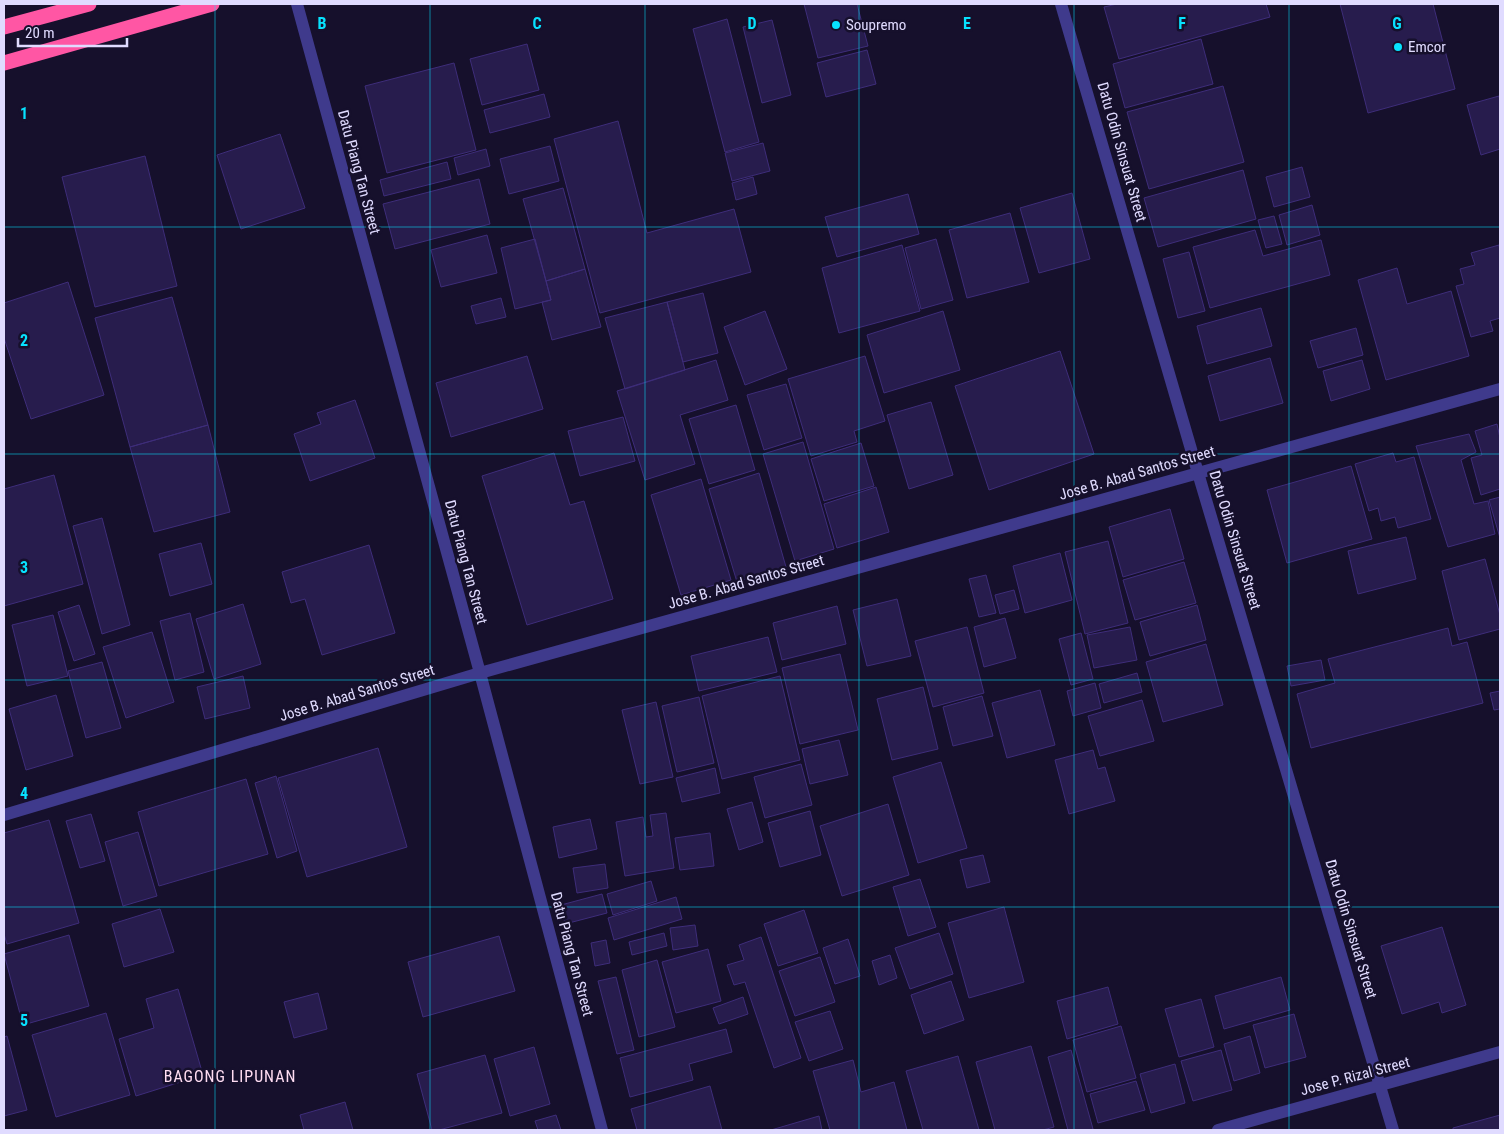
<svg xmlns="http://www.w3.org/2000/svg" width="1504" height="1134" font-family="'Roboto Condensed',sans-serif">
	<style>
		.building { fill: #271c4d; stroke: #3e2d7a }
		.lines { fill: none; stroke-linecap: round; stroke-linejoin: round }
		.minor { stroke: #3f3a8c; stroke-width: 12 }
		.highway { stroke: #ff56a4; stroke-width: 15 }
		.grid { fill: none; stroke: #07e2ff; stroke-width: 1; stroke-opacity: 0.55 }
		.poi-dot { fill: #07e2ff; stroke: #16102c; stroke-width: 2 }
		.labels { text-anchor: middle; stroke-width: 5; stroke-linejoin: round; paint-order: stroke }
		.poi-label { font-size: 15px; fill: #e0dbff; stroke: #16102c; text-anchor: start }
		.street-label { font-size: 15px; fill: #e0dbff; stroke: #16102c }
		.neighbourhood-label { font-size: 16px; letter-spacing: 1px; fill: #ffddf2; stroke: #16102c }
		.grid-label { font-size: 16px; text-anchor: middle; font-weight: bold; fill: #07e2ff; stroke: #16102c; stroke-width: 5; stroke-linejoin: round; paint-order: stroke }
	</style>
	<rect width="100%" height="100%" fill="#16102c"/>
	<path class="building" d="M804 4H857L868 46 818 58Z
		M1117 4H1266L1270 17 1119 59 1104 7Z
		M1340 4H1433L1455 89 1368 113Z
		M727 19 759 142 725 152 693 29Z
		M772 20 791 95 762 103 743 27Z
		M1201 39 1213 84 1125 108 1113 64Z
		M527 44 539 90 482 105 470 59Z
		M867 50 876 84 826 97 817 63Z
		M454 63 476 150 387 173 365 86Z
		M1223 86 1244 162 1149 189 1127 112Z
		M544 94 550 117 490 133 484 110Z
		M1499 96 1500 101V149L1481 155 1467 105Z
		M618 121 647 233 734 209 751 272 600 313 554 139Z
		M280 134 305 208 241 229 217 155Z
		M763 143 770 171 732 181 725 153Z
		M550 146 559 181 509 194 500 159Z
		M486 149 490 166 458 175 454 158Z
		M145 156 177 286 95 307 62 177Z
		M447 162 451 179 384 196 380 180Z
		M1302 167 1310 197 1274 207 1266 177Z
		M1243 170 1256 219 1158 247 1144 198Z
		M753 177 757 194 736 200 732 183Z
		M479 179 490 224 395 249 383 204Z
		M563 188 585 269 546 281 523 199Z
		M1072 193 1090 259 1039 273 1020 208Z
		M908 194 919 234 837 257 825 217Z
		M1312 205 1320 235 1287 245 1279 215Z
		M1010 213 1029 282 967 298 949 230Z
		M1274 216 1282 244 1266 248 1258 220Z
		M1255 230 1263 256 1321 240 1330 275 1210 308 1193 247Z
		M487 235 497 273 441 287 431 250Z
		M535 239 551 300 515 309 501 248Z
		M936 239 953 300 921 309 905 248Z
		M902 245 920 311 839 333 822 268Z
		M1499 245 1500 251V318L1490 321 1493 331 1471 337 1456 286 1464 284 1460 269 1475 265 1471 253Z
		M1189 252 1205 311 1178 318 1163 259Z
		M1397 268 1407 304 1451 291 1469 356 1386 380 1358 280Z
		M585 269 601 327 552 340 542 302 551 300 546 281Z
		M68 282 104 395 31 419 4 338V303Z
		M703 293 718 353 683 362 667 302Z
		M172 297 208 425 130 447 95 318Z
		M501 298 506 317 476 324 471 306Z
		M667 302 685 370 625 389 605 318Z
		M1261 308 1272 346 1207 364 1197 326Z
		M765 311 787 369 745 385 724 327Z
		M943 311 960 370 884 393 867 335Z
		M1356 328 1363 355 1318 368 1310 341Z
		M1060 351 1094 454 989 490 955 386Z
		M527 356 543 409 451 437 436 383Z
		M865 356 885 421 854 431 857 442 811 456 788 379Z
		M1270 358 1283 403 1220 421 1208 376Z
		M716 360 728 400 680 415 695 464 645 480 617 391Z
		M1362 360 1370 389 1331 401 1323 371Z
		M786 384 802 438 764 450 747 395Z
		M355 400 375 458 310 481 294 434 321 424 317 413Z
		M931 402 953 475 909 489 887 415Z
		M736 405 755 470 709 484 689 419Z
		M623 417 635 461 580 476 568 431Z
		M1497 424 1500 438V489L1481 495 1471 458 1482 455 1475 431Z
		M208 425 230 512 154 532 130 447Z
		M1469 434 1476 452 1461 460 1474 504 1488 501 1495 534 1448 547 1416 446Z
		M803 442 834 549 795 561 763 454Z
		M861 443 874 486 824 501 811 459Z
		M554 453 570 505 584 501 613 599 527 625 482 476Z
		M1393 453 1396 462 1414 457 1431 519 1398 528 1395 517 1381 521 1378 508 1369 511 1355 464Z
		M1351 466 1372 539 1287 563 1267 490Z
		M759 473 786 567 737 582 709 489Z
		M54 475 83 584 4 606V489Z
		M701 479 731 580 681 595 651 495Z
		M876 487 889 532 837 548 824 504Z
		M1500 497V538L1489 500Z
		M1170 509 1184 559 1123 577 1109 527Z
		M102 518 130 625 102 634 73 526Z
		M1406 537 1416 579 1358 594 1348 551Z
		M1108 541 1128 623 1085 634 1065 552Z
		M201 543 212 584 170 596 159 554Z
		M369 545 395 633 322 655 305 599 291 603 282 572Z
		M1060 553 1072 600 1025 613 1013 566Z
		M1485 559 1500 615V629L1459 640 1442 571Z
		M1184 562 1196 603 1135 620 1123 580Z
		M986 575 996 613 979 617 969 579Z
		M1014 590 1019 609 1000 614 995 595Z
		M897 599 911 656 867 666 853 610Z
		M243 604 261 664 214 679 196 619Z
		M79 605 95 654 74 661 58 612Z
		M1197 605 1206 640 1150 656 1140 622Z
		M837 606 846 644 782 660 773 623Z
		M190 613 204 672 175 680 160 621Z
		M53 615 68 676 27 686 12 625Z
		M1005 618 1016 658 984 667 974 627Z
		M967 627 984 693 933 707 915 641Z
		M1130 627 1137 660 1094 668 1087 635Z
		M1448 628 1452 646 1467 642 1483 703 1311 748 1297 694 1335 683 1328 659Z
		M152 632 174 702 126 718 103 647Z
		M1081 633 1093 679 1071 685 1059 639Z
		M768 637 777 672 699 691 691 656Z
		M1206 644 1223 705 1163 722 1146 662Z
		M840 654 858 730 800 744 782 668Z
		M1321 660 1325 680 1291 686 1287 666Z
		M102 662 121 728 86 738 68 671Z
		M1137 673 1142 692 1104 703 1099 684Z
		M243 676 250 708 205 719 197 687Z
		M780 676 800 760 722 779 702 696Z
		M1095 683 1101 708 1073 716 1067 691Z
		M923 687 938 749 892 760 877 699Z
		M1040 690 1055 745 1007 758 992 703Z
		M1500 691V709L1494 710 1490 693Z
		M56 695 73 756 26 770 9 709Z
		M982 696 993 736 953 746 943 707Z
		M699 697 714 763 677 772 662 706Z
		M1142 700 1154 741 1100 756 1088 716Z
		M656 702 673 777 640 784 622 710Z
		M839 740 848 775 810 784 802 749Z
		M378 748 407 847 307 877 278 778Z
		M1093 750 1098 769 1105 767 1115 801 1069 814 1055 760Z
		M941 762 967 848 918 863 893 777Z
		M801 764 812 805 765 818 754 777Z
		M715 768 720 793 682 802 676 778Z
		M276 776 297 851 277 858 255 783Z
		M246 779 268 854 159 886 138 812Z
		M752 802 763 842 739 850 727 809Z
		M888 804 909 875 842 896 820 826Z
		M810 811 821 855 780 867 768 823Z
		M666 813 674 868 625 876 616 822 643 817 646 837 653 836 650 815Z
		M91 814 105 861 80 868 66 821Z
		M590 819 597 849 559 858 553 827Z
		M49 820 79 923 7 944 4 934V833Z
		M138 832 157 896 123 906 105 842Z
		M710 833 714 866 680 870 675 838Z
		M983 855 990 882 967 888 960 860Z
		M605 864 608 888 577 893 573 868Z
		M920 879 936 927 908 936 893 887Z
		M651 881 657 901 613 915 607 894Z
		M602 894 607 913 565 924 561 905Z
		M676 897 682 919 614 940 608 918Z
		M1004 907 1024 982 969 998 948 923Z
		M160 909 174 952 124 967 112 924Z
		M804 910 818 953 778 966 764 924Z
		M695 925 698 946 673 950 670 928Z
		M1442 927 1466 1005 1442 1013 1439 1002 1402 1014 1381 946Z
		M664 933 667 946 632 955 629 942Z
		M939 933 953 974 910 989 895 948Z
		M69 935 89 1006 23 1025 4 954Z
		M499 936 515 991 423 1017 408 962Z
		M761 937 801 1058 774 1068 745 982 734 985 727 965 744 960 739 945Z
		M848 939 860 976 835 984 823 948Z
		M606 940 610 963 595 966 591 943Z
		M708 949 721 1001 676 1013 662 962Z
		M890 955 897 978 879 985 872 961Z
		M820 957 835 1002 795 1016 779 971Z
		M657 960 675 1027 639 1037 622 970Z
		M616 977 634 1050 617 1054 598 981Z
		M1281 977 1290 1010 1224 1029 1215 996Z
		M951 981 964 1020 924 1034 911 995Z
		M1108 987 1118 1024 1067 1039 1057 1001Z
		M178 989 203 1075 136 1096 119 1039 154 1028 146 999Z
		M318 993 327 1029 294 1038 284 1002Z
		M743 997 748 1014 719 1024 713 1008Z
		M1201 999 1214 1047 1179 1057 1165 1009Z
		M830 1011 843 1049 809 1061 795 1022Z
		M106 1013 130 1095 56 1117 32 1035Z
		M1294 1014 1306 1057 1265 1068 1253 1025Z
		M1121 1026 1136 1078 1087 1092 1073 1040Z
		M726 1029 732 1052 689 1064 693 1080 630 1097 620 1058Z
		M7 1036 27 1110 4 1116V1037Z
		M1250 1036 1260 1073 1234 1081 1224 1044Z
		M1031 1046 1054 1127 1043 1130H995L976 1062Z
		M534 1047 550 1104 510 1116 494 1059Z
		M1071 1050 1093 1129 1090 1130H1068L1048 1057Z
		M1221 1050 1232 1090 1193 1101 1181 1061Z
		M485 1055 502 1113 439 1130H432L417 1074Z
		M958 1056 979 1130H923L906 1071Z
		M853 1060 861 1092 894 1082 907 1130H830L813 1071Z
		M1175 1064 1185 1103 1151 1113 1140 1074Z
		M1136 1081 1145 1110 1098 1123 1090 1094Z
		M710 1086 722 1130H637L631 1109Z
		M345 1102 353 1130H304L300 1115Z
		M556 1115 561 1130H538L535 1121Z
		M1500 1115V1130H1453V1128Z
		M819 1116 822 1130H771Z"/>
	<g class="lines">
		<path class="minor" d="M297 4 480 673 602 1130
			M1061 4 1198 473 1393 1130
			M4 815 480 673 1500 389
			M1218 1130 1500 1052"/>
		<path class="highway" d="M4 27 89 4
			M4 63 212 4"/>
	</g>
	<path class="grid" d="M215 4V1130M430 4V1130M645 4V1130M859 4V1130M1074 4V1130M1289 4V1130M4 227H1500M4 454H1500M4 680H1500M4 907H1500"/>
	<g class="poi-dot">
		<circle cx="836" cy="25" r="5"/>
		<circle cx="1398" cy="47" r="5"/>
	</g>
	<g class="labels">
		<g class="poi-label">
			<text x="846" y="30">Soupremo</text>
			<text x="1408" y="52">Emcor</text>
		</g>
		<g class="street-label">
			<text transform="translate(1122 152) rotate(74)" y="5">Datu Odin Sinsuat Street</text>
			<text transform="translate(359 172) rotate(75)" y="5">Datu Piang Tan Street</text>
			<text transform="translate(1137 473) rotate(-16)" y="5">Jose B. Abad Santos Street</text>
			<text transform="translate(1235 540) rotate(73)" y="5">Datu Odin Sinsuat Street</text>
			<text transform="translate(466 562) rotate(75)" y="5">Datu Piang Tan Street</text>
			<text transform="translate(746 582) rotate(-16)" y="5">Jose B. Abad Santos Street</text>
			<text transform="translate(357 693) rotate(-17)" y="5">Jose B. Abad Santos Street</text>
			<text transform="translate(1351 929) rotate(73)" y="5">Datu Odin Sinsuat Street</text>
			<text transform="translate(572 954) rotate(75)" y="5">Datu Piang Tan Street</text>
			<text transform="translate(1355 1076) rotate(-15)" y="5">Jose P. Rizal Street</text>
		</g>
		<g class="neighbourhood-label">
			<text x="230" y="1082">BAGONG LIPUNAN</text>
		</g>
	</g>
	<g class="grid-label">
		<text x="322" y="29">B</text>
		<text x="537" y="29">C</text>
		<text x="752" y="29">D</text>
		<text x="967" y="29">E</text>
		<text x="1182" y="29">F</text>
		<text x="1397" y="29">G</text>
		<text x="24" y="119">1</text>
		<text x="24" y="346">2</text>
		<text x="24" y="573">3</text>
		<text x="24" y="799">4</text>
		<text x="24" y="1026">5</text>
	</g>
	<rect width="1504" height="1134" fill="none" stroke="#e0dbff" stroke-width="10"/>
	<path d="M18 38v8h109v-8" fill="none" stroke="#e0dbff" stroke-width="2.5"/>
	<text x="25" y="38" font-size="15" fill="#e0dbff" stroke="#16102c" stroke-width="4" paint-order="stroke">20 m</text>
</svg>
